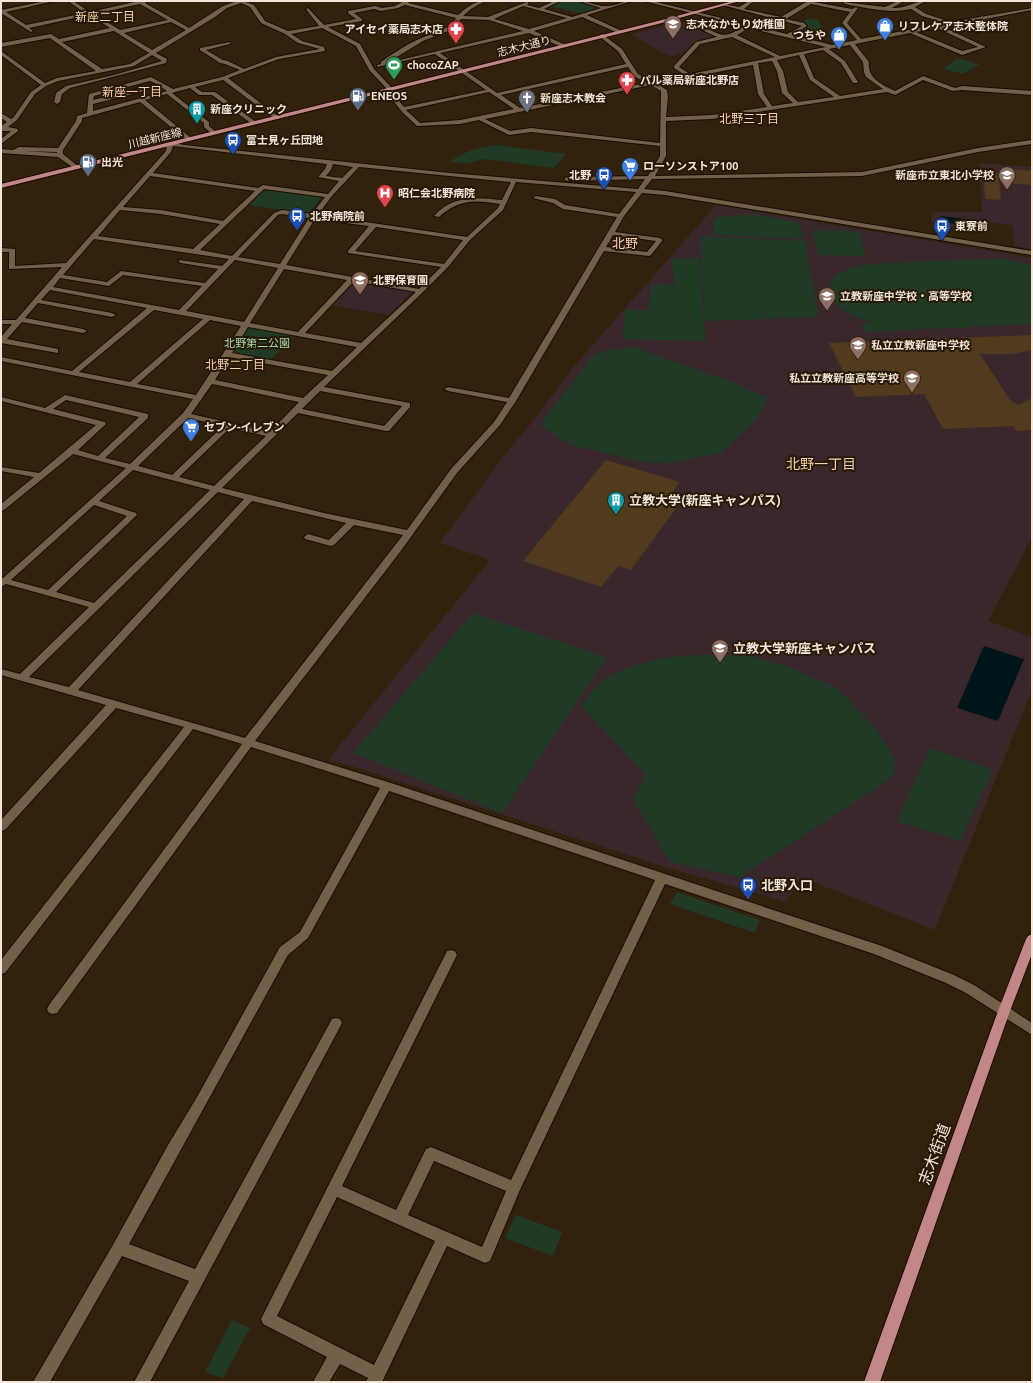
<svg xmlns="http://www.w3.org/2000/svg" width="1033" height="1383" font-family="Ubuntu,'Noto Sans JP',sans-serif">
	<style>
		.education { fill: #3a272b }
		.green { fill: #1f3b25 }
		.water { fill: #001519 }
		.building { fill: #503b1c }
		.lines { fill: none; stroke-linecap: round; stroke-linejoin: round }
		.minor-casing { stroke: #190b00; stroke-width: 2 }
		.major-casing { stroke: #190b00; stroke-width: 2 }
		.minor { fill: #726048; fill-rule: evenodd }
		.major { fill: #c28786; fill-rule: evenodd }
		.labels { text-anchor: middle; stroke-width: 4; stroke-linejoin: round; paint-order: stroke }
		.far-poi-label { font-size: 11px; font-weight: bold; fill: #f1e6d9; stroke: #271903; text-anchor: start }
		.far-street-label { font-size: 11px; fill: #f1e6d9; stroke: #271903 }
		.far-park-label { font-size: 11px; fill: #a6ddb0; stroke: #271903 }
		.far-neighbourhood-label { font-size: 12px; fill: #f8d0b3; stroke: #271903 }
		.far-quarter-label { font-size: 13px; fill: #f8d0b3; stroke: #271903 }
		.poi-label { font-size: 13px; font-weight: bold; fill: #f1e6d9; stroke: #271903; text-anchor: start }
		.neighbourhood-label { font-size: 14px; fill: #f8d0b3; stroke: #271903 }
		.near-street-label { font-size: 16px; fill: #f1e6d9; stroke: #271903 }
	</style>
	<rect width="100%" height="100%" fill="#32220b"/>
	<path class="education" d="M681 21 690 24 696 23 706 27 700 29 715 37 695 42 690 49 685 52 671 56 655 49 632 34Z
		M980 163 1032 167V249L1015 246 1012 225 982 222 983 230 931 223 932 212H982Z
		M716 205 1032 258V537L988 621 1032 637V689L935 930 800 877 786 902 659 865 358 768 328 760 490 560 440 543 502 458 532 422 576 364Z
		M357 282 411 291 412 293 388 315 332 305 353 283Z"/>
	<path class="green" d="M561 1H577L602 8 582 14 550 6Z
		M809 18 818 20 823 29 804 38 793 36 792 35 807 26 806 24 802 23Z
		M957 58 980 64 963 74 944 69Z
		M497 145 566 154 554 168 485 159 468 163 450 162C467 150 477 148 497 145Z
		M266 188 322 196 309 214 249 205Z
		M754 214 800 223 802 239 714 235 713 220 718 217Z
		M812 230 860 231 865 256 818 255Z
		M700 236 805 241 818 317 705 321Z
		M671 258 700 259 705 341 623 339 625 310H649L650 284 675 285Z
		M991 259H1004L1032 265V324L865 332 861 324 874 323C855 318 836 310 829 291L832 280 839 273 857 266 882 263Z
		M249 326 295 335 271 360 232 353Z
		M634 347 735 383 767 398 757 419 721 453 670 463 644 462 570 445 540 425 591 358 602 351Z
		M473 613 607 657 502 813 353 753Z
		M691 655H748L787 666 838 689 875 727 895 759V773L881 785 740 877 670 862 633 799 646 775 581 706C587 699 592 689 599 684 624 664 660 658 691 655Z
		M930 748 993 769 960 841 897 821Z
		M677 892 760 920 755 933 670 904Z
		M516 1215 562 1232 553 1256 505 1238Z
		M232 1320 250 1328 223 1378 205 1372Z"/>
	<path class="water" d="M941 216 974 220 973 226 940 222Z
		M984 646 1024 659 998 721 957 708Z"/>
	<path class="building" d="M166 128 179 137 158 142 147 134Z
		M1004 168 1032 171V185L1006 183Z
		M983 172 998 173 1001 200 985 199Z
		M1032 335V350L1012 354H980L1010 400 1018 405 1032 398V430L1020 431H1016L1014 426 943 429 924 394 856 397 829 343Z
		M606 460 680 482 668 498 681 501 631 570 618 566 601 587 523 561Z"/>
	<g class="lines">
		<g class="minor-casing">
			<path id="minor" d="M46 1H54L6 12 26 25 85 13 68 1H73L90 12 139 1H148L145 3 189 28 223 6 237 1H243L254 5 265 21 288 31 319 26 306 9 308 8 324 25 356 19 348 13V11L375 6 382 8 395 6 404 1H410L408 3 458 15C466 8 474 1 485 1L471 9 463 16 488 17 527 2 529 3 527 5 539 8 554 1H560L544 9 572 17 601 8 579 1C588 1 598 7 607 6 616 6 623 1 632 1L587 15 622 31V33H618L582 17 534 31 566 45V47H562L529 33 440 53 497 93 626 64 618 51 600 37V35L602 34 622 49 638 74 652 82 685 75 674 68V66L696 42 717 37 702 30V28L723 21 644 1H652L787 34 802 26 722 5 724 4 739 7 749 1H754L744 9 781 17 808 1 852 9 856 7 858 8 847 23 861 39 945 23 922 16 911 9C890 14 867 8 845 4L843 2 885 7 898 1H904L892 8C906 9 914 1 926 1L915 7 926 14 951 22 1032 8V10L964 23 980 31 978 33 958 24 943 27 986 47 962 55 910 33 855 44 869 62C867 78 882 85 895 91L923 76 955 88 962 86 1032 91V95L962 90 953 91 923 80 895 95 887 92 712 119 666 121V156L655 176 862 172 978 148 1032 140V144L978 152 862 176 652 179 644 189 665 191 1032 251V255L665 195 642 193 624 216 615 232 660 238 663 240 662 241 651 255 649 256 604 251 516 401 500 425 457 473 400 552 255 741 391 783 882 946 954 975 974 985 1032 1023V1035L966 993 946 983 874 954 665 884 519 1192 490 1261 485 1263 447 1246 382 1382H366L368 1378 340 1364 329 1382H313L327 1357 263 1324 261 1319 447 951 451 950 455 951 457 955 342 1186 396 1210 426 1149 431 1147 511 1180 655 880 389 791 308 938 288 955 129 1244 195 1269 332 1019 336 1018 340 1019 342 1023 340 1027 150 1382H134L189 1281 122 1256 50 1382H33L114 1243 168 1145 197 1097 280 947 300 932 380 788 251 747 57 1013 53 1014 49 1013 47 1009 49 1005 242 744 193 729 5 973 1 974V960L184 727 116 708 5 830 1 831V820L106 705 1 675V669L20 674 89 607 6 584 1 587V577L3 578 126 468 73 454 4 510 1 511V504L34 477 1 471V467L39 473 96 425 1 401V397L45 408 65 395 148 414V418L105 458 130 464 183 413 193 399 1 361V357L72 371 147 308 50 290 41 300 112 313 116 315 112 317 38 303 25 318 83 329 87 331 83 333 22 322 7 339 58 349V353L1 343V337L12 324H1V320H16L62 267 9 269V252H1V248L15 249V266L66 263 166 151 167 144 170 142 184 145 450 173 638 189 645 179 567 181 564 179 567 177 648 176 660 156V146L531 132 509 135 479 120 460 124 417 126 403 113 387 93V89L370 71 356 46 322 28 291 34 302 41 324 47 325 51 279 59 228 78 279 117V119H275L223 80 195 87 202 92H215L256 122V124H252L212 95H199L190 88 172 93 209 122V126L216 132V134H212L204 127V123L167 94 145 100 191 138V140H187L140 102 82 118V121L63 150V154L79 167V169H75L58 157 1 153V149L13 150 19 147 58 148 76 121 77 116 87 113 89 94 151 77 173 89 222 77 240 70 225 64 220 63 200 50V48L230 42V44L206 50 223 60 228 61 244 69 276 57 320 49 298 43 285 34 261 23 250 7 241 3 227 8 215 17 156 53 167 59 166 63 70 88 62 94 60 102 57 104 54 102 56 93 66 86 114 75 162 61 152 55 134 66 58 81 46 86 35 94 17 120 8 127 18 129V131L1 144V139L11 131H1V126L7 122 1 118V113L11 119 13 118 31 92 41 85 1 55V51L45 83 57 78 96 71 50 38 1 47V43L51 34 59 39 110 28 89 15 29 28 33 31 31 32 1 13V10ZM140 4 168 20 120 30 94 14ZM811 4 850 12 842 23 857 40 832 45 792 35 807 26 804 23 786 19ZM405 5 456 18C448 31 432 33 419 39 406 45 393 53 381 62V64L377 65V67L435 54 486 90 404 107 393 93 392 88 374 69 360 44 328 27 362 21V19L354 13 374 9 381 11 398 8ZM523 6 567 18 529 29 494 19ZM461 19 489 20 523 31 387 63 423 41 453 29ZM171 22 186 30 152 50 124 33ZM728 23 744 26C728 36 725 38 708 29ZM749 28 826 47 780 56 737 35ZM937 28 978 47 962 51 916 32ZM114 31 149 53 130 64 102 69 62 42ZM732 37 775 57 690 74 679 67 700 44ZM850 45 863 62 864 72 866 77 883 89 840 96 814 78 804 54 823 50 841 63 853 83H857L858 82 845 61 829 49ZM799 55 810 80 834 97 798 102 788 92 783 71 777 60ZM772 61 777 71 782 93 793 103 772 106 764 94 758 63ZM753 65 758 94 767 107 712 115 666 117 668 97 667 90 657 84ZM628 67 634 76 646 83 520 108 501 95ZM150 81 157 84 93 100 94 96ZM651 85 661 91 660 143 531 128 510 131 485 119ZM161 87 167 91 93 111V104ZM489 92 514 109 460 120 420 123 406 110ZM173 146 327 164 325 169 318 177 339 181 328 194 263 185 258 188 153 173 171 152ZM24 151 57 152V153ZM333 164 353 167 342 178 326 176 331 170ZM359 167 511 182 502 200C477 197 452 195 434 216L439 217C460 199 474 200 500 204L498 208 467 237 318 215 331 197ZM150 176 255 191 223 221 161 210 123 207ZM516 182 636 192 619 214 565 205 555 199 536 196 533 198 553 203 563 209 617 217 509 398 448 387 444 389 448 391 507 402 494 422 451 469 407 530 324 513 222 488 298 413 386 431H389L410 407V403L324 387 423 292 448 267 470 240 503 210ZM264 189 325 197 312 214 282 210 274 213 232 256 200 250ZM120 210 161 214 220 224 193 249 98 236ZM282 214 309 218 280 264 238 257 278 215ZM315 219 369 226 348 251V253L441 267 419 289 286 265ZM376 227 463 240 444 264 355 251ZM613 235 656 241 647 252 606 247ZM94 239 229 259 222 266 179 260V262L181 263 218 269 205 283 121 271 107 282 63 275ZM235 260 278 268 244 322 186 311ZM284 269 347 280 298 332 250 323ZM123 275 202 286 179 310 53 287 60 278 109 286ZM354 281 416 292 361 343 305 333ZM154 310 203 319 130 382 79 372ZM210 320 241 326 196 395 137 384ZM248 327 357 347 332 371 232 353ZM229 357 328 375 303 398 215 380ZM212 384 299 402 270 432 191 414ZM320 391 402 406 384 426 302 409ZM66 400 139 417 98 456 78 450 106 424 105 422 53 409ZM188 418 223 426 172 475 138 466ZM230 428 266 436 214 486 179 477ZM133 470 210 490 94 603 56 592 137 515 136 513 99 501ZM218 492 244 499 69 687 29 677ZM252 501 346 523 329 540 308 534 304 537 305 539 331 546 334 545 354 525 403 535 245 738 78 690ZM94 505 127 516 48 590 11 580ZM434 1161 506 1191 482 1247 408 1215ZM337 1197 435 1241 374 1365 277 1316Z"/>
		</g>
		<g class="major-casing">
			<path id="major" d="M733 1H740L658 24 1 188V184L654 22Z
				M1032 934V954L1010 1011 880 1382H864L998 1011 1026 939 1028 936Z"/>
		</g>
		<use href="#minor" class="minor"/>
		<use href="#major" class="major"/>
	</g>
	<defs>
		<g id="school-pin" transform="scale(0.9)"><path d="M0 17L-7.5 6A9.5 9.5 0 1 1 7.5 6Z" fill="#8d6e63" stroke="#271903"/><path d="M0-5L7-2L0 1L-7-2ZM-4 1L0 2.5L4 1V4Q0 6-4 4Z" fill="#fff"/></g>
		<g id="shop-pin" transform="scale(0.9)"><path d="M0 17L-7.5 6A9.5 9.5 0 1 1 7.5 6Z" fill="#3f7fe0" stroke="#271903"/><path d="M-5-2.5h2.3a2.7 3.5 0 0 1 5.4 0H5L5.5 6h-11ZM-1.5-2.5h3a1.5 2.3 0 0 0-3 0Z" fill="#fff"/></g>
		<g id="pharmacy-pin" transform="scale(0.9)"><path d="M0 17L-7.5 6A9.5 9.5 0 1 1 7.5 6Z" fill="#e0444e" stroke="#271903"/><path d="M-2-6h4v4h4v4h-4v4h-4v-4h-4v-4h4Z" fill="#fff"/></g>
		<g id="stadium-pin" transform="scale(0.9)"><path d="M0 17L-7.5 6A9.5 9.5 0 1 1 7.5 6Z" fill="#2e9e5b" stroke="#271903"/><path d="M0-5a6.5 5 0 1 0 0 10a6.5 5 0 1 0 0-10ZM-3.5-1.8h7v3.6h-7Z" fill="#fff"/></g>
		<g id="fuel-pin" transform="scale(0.9)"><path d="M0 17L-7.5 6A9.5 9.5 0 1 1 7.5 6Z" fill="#5c6f8a" stroke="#271903"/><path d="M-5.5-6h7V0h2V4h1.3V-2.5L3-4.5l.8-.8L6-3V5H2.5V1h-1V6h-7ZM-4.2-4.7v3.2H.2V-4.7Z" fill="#fff"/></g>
		<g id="church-pin" transform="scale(0.9)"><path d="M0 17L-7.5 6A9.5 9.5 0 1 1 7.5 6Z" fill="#6b7280" stroke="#271903"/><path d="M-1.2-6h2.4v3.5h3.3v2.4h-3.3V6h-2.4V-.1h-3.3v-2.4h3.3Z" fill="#fff"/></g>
		<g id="building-pin" transform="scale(0.9)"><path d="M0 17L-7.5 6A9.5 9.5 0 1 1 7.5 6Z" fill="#0f9aa8" stroke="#271903"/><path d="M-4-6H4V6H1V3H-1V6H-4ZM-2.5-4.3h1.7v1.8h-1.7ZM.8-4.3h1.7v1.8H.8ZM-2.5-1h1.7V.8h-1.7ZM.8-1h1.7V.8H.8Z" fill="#fff"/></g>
		<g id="bus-pin" transform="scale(0.9)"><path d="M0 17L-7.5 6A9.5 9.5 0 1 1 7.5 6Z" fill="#1a4fb4" stroke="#271903"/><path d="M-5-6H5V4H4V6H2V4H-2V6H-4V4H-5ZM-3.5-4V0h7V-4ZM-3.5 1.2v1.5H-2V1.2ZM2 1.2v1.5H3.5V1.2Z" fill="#fff"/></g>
		<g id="supermarket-pin" transform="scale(0.9)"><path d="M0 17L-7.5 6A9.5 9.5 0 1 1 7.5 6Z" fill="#3f7fe0" stroke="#271903"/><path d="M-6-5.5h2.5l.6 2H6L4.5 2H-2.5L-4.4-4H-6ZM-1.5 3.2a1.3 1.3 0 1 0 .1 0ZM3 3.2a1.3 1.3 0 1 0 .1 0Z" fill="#fff"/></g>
		<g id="hospital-pin" transform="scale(0.9)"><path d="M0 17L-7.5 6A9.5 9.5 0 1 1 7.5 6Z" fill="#e0444e" stroke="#271903"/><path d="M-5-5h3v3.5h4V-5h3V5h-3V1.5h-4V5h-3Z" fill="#fff"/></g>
		<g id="university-pin" transform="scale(0.9)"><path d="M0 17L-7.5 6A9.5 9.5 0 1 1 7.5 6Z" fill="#8d6e63" stroke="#271903"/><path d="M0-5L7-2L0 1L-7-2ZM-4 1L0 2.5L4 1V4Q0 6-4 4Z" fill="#fff"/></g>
	</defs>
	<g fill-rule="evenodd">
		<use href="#school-pin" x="673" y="24"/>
		<use href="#shop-pin" x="885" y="26"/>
		<use href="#pharmacy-pin" x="456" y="29"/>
		<use href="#shop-pin" x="839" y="35"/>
		<use href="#stadium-pin" x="394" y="65"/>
		<use href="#pharmacy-pin" x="627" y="80"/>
		<use href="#fuel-pin" x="358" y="96"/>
		<use href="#church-pin" x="527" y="98"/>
		<use href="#building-pin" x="197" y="109"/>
		<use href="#bus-pin" x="233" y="140"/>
		<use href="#fuel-pin" x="88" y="162"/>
		<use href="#supermarket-pin" x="630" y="166"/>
		<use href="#bus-pin" x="604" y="175"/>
		<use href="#school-pin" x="1007" y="175"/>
		<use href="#hospital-pin" x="385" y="193"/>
		<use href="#bus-pin" x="297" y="216"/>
		<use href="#bus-pin" x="942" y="226"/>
		<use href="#school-pin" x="360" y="280"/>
		<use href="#school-pin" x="827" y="296"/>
		<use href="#school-pin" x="858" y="345"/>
		<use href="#school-pin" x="912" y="378"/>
		<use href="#supermarket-pin" x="191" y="427"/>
		<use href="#building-pin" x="616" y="500"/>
		<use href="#university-pin" x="720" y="648"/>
		<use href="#bus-pin" x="748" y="885"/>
	</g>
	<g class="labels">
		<g class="far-poi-label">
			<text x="686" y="28">志木なかもり幼稚園</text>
			<text x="898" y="30">リフレケア志木整体院</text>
			<text x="443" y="33" text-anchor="end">アイセイ薬局志木店</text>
			<text x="826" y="39" text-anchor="end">つちや</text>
			<text x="407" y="69">chocoZAP</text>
			<text x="640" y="84">パル薬局新座北野店</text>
			<text x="371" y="100">ENEOS</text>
			<text x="540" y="102">新座志木教会</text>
			<text x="210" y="113">新座クリニック</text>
			<text x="246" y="144">富士見ヶ丘団地</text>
			<text x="101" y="166">出光</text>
			<text x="643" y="170">ローソンストア100</text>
			<text x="591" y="179" text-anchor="end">北野</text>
			<text x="994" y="179" text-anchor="end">新座市立東北小学校</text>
			<text x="398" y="197">昭仁会北野病院</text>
			<text x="310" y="220">北野病院前</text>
			<text x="955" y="230">東寮前</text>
			<text x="373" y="284">北野保育園</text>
			<text x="840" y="300">立教新座中学校・高等学校</text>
			<text x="871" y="349">私立立教新座中学校</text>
			<text x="899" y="382" text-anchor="end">私立立教新座高等学校</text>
			<text x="204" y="431">セブン-イレブン</text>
		</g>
		<g class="far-street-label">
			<text transform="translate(524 46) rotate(-14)" y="4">志木大通り</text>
			<text transform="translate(155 138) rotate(-14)" y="4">川越新座線</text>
		</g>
		<g class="far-park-label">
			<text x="257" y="347">北野第二公園</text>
		</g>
		<g class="far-neighbourhood-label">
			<text x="105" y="21">新座二丁目</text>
			<text x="132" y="96">新座一丁目</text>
			<text x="749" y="123">北野三丁目</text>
			<text x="235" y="369">北野二丁目</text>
		</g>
		<g class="far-quarter-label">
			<text x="625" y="248">北野</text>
		</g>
		<g class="poi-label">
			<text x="629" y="505">立教大学(新座キャンパス)</text>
			<text x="733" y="653">立教大学新座キャンパス</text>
			<text x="761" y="890">北野入口</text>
		</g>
		<g class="neighbourhood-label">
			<text x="821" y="469">北野一丁目</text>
		</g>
		<g class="near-street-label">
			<text transform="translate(934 1154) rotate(-70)" y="6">志木街道</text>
		</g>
	</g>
	<rect width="1033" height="1383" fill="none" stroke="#f1e6d9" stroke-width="4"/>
</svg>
